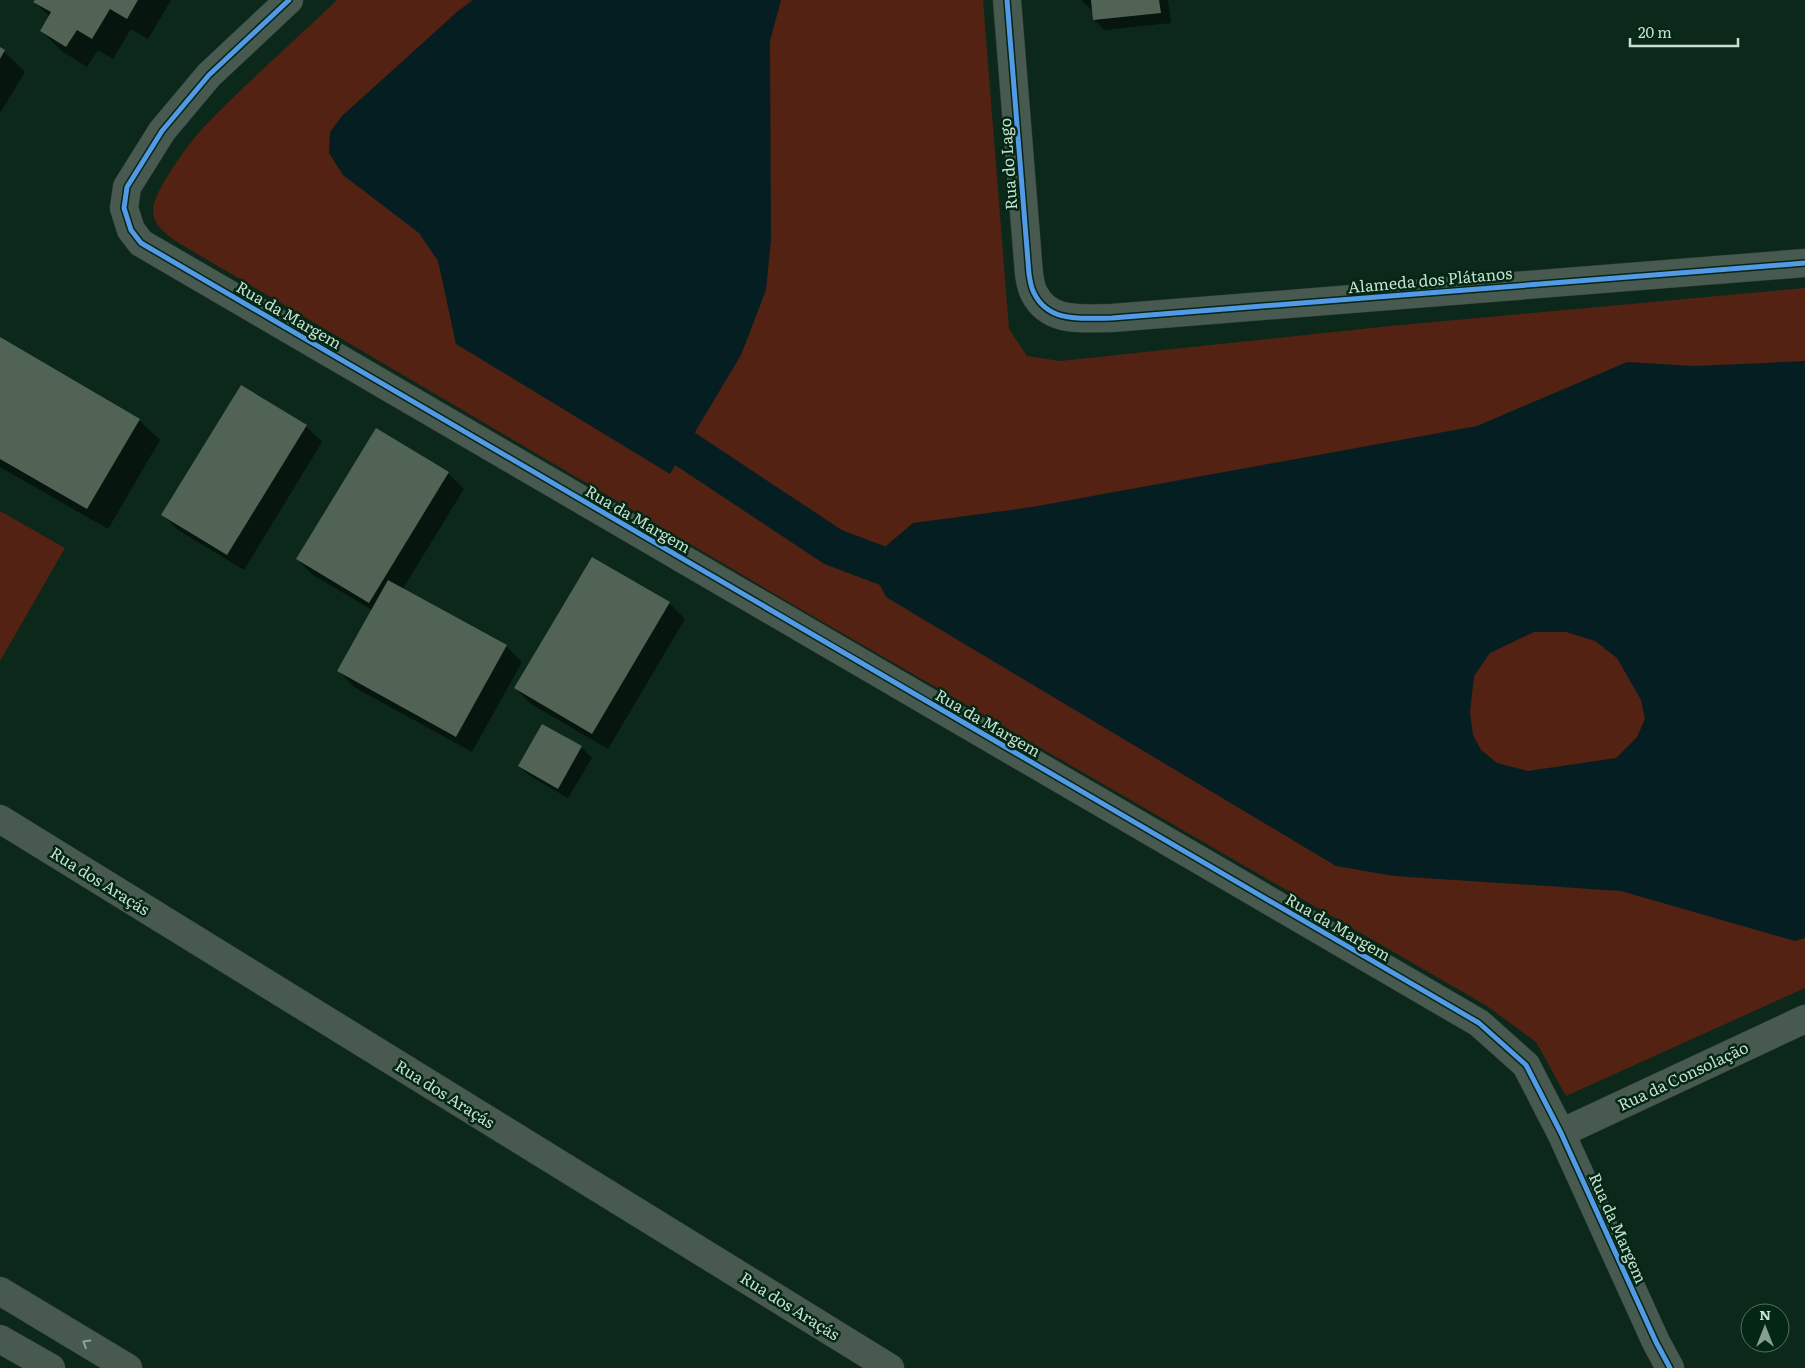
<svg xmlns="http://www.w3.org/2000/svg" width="1805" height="1368" font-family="Literata,serif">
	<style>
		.green { fill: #532212 }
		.water { fill: #051e22; fill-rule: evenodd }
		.shadow { fill: #0007 }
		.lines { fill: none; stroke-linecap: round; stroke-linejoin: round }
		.canal { stroke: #051e22; stroke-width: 38 }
		.building { fill: #516355 }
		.minor-casing { stroke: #2c3e34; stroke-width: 29 }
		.minor { stroke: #485950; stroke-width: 28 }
		.cycleway-casing { stroke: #032714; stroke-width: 8 }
		.cycleway { stroke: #5399e6; stroke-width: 5 }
		.oneway { stroke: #8ea396 }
		.labels { text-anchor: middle; stroke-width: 5; stroke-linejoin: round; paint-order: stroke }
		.street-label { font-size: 16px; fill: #c7dfcf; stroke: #032714 }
	</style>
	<rect width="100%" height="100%" fill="#0c281a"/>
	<path class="green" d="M337 0H983L1009 329 1027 356 1060 361 1390 326 1805 288V988L1566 1096 1536 1042 1487 1006 797 607 177 242C166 234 153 225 153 210 153 192 189 143 202 129 245 84 292 43 337 0Z
		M0 511 65 548 0 661Z"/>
	<path class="water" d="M473 0H781L770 41 771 240 766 290 741 355 670 474 456 344 438 261 419 233 343 175 329 153 330 132 342 116 458 11Z
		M1805 361V938L1795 941 1621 891 1394 876 1336 866 886 597 874 574 887 545 913 523 1032 507 1477 426 1627 362 1695 366ZM1534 632H1566L1595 641 1617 658 1641 700 1645 719 1637 737 1616 758 1528 771 1497 763 1481 750 1473 735 1470 712 1474 676 1490 653Z"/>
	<path class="shadow" d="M35 0H171L148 39 131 29 113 59 98 50 87 67 62 51 41 31 50 17 35 2Z
		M1081 0H1168L1171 23 1104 30 1094 19 1093 11Z
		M0 48 25 72 0 113Z
		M0 339 139 420 160 440 108 529 0 467Z
		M241 386 306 426 322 442 244 570 178 530 163 515Z
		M448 473 464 489 402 590 506 646 522 662 472 752 354 687 339 671 372 610 313 575 297 559Z
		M669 603 685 619 608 749 531 704 515 688Z
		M543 725 581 747 592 758 568 798 530 776 519 766Z"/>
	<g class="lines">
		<path class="canal" d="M658 431 833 547 905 574"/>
	</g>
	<path class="building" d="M35 0H138L127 19 110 9 92 39 77 30 66 47 40 31 51 12 33 2Z
		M1091 0H1159L1161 13 1093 20Z
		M0 47 5 50 0 59Z
		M0 337 140 419 87 509 0 459Z
		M241 385 307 425 227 555 161 515Z
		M376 428 449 472 369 603 296 559Z
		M592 557 670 602 592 734 514 688Z
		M388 580 507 645 456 737 337 671Z
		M542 724 582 746 558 789 518 766Z"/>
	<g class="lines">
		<g class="minor-casing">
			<path id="minor" d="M289 0 209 75 162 131 127 187 124 208 131 230 141 243 1479 1023 1526 1065 1561 1133 1656 1342 1670 1368
				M1007 0 1029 274C1030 280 1031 288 1034 293 1049 324 1084 318 1112 318L1805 263
				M0 819 890 1368
				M1561 1133 1805 1019
				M0 1291 128 1368
				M0 1339 51 1368"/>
		</g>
		<use href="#minor" class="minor"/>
		<g class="cycleway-casing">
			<path id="cycleway" d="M289 0 209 75 162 131 127 187 124 208 131 230 141 243 1479 1023 1526 1065 1561 1133 1656 1342 1670 1368
				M1007 0 1029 274C1030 280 1031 288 1034 293 1049 324 1084 318 1112 318L1805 263"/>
		</g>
		<use href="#cycleway" class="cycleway"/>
	</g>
	<defs><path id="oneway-chevron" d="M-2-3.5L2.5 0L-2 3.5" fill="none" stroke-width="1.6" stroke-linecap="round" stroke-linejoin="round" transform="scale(1.25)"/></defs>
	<use class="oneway" href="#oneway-chevron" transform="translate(86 1343) rotate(-149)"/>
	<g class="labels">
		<g class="street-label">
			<text transform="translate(1008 164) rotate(-94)" y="6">Rua do Lago</text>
			<text transform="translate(1430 280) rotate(-5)" y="6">Alameda dos Plátanos</text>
			<text transform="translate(289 315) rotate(30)" y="6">Rua da Margem</text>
			<text transform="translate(638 519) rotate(30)" y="6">Rua da Margem</text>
			<text transform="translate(988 723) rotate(30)" y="6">Rua da Margem</text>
			<text transform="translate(100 881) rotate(32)" y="6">Rua dos Araçás</text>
			<text transform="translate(1338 927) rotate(30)" y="6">Rua da Margem</text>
			<text transform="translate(1683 1076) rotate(-25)" y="6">Rua da Consolação</text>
			<text transform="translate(445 1094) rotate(32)" y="6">Rua dos Araçás</text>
			<text transform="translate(1618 1228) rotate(66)" y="6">Rua da Margem</text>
			<text transform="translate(790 1306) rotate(32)" y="6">Rua dos Araçás</text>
		</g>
	</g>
	<g transform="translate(1765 1328)"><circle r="24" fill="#032714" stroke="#51715f"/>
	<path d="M0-4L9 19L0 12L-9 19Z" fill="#869f90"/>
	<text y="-8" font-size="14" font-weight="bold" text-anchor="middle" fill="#c7dfcf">N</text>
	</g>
	<path d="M1630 38v8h108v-8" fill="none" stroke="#c7dfcf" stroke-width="2.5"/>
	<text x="1638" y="38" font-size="15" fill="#c7dfcf" stroke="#032714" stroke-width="4" paint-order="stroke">20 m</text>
</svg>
